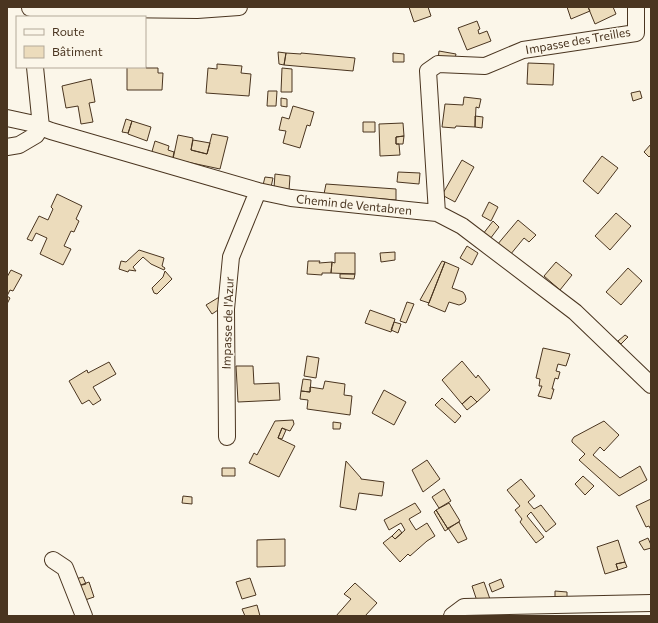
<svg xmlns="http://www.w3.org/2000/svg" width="658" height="623" font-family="Commissioner,sans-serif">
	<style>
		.building { fill: #ecdcbc; stroke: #4a3520 }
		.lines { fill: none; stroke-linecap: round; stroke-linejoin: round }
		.minor-casing { stroke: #4a3520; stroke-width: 18 }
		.minor { stroke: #fbf6e9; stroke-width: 16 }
		.labels { text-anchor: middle; stroke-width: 3; stroke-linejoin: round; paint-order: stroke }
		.street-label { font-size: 12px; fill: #4a3520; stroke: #fbf6e9 }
	</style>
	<rect width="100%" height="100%" fill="#fbf6e9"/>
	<path class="building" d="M409 7H428L431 16 414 22Z
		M567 7H588L590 11 571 19Z
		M588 7H613L616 14 595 24Z
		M477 21 480 29 478 30 479 34 487 31 491 41 467 50 458 28Z
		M439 51 456 54 454 63 438 60Z
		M278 52 286 53 284 65 279 64Z
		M286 53 301 54V53L355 58 353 71 284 65Z
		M393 53 404 54V62H393Z
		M528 63 554 64 553 85 527 84Z
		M145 64 146 68H158V73H163L162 90H127V67H145Z
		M217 64 242 66 241 73 251 74 249 96 206 93 208 68 217 69Z
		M282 68 292 69V92H281Z
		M91 79 95 102 89 103 93 122 81 124 78 106 66 108 62 86Z
		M268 91H277L276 106H267Z
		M640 91 642 98 633 101 631 93Z
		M464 97 481 99 479 108 476 107 475 127 456 126 455 128 442 127 445 104 463 105Z
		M281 98 287 99V107L281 106Z
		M293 106 314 112 310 126 307 125 300 148 283 143 286 131 279 130 282 117 289 119Z
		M475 116 483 117 482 128 475 127Z
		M126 119 132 121 128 133 122 132Z
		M132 121 151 127 147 141 128 134Z
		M363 122H375V132H363Z
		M403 123 404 136 396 137V144H399L400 155 380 156 379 124Z
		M212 134 228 137 220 169 173 159 178 135 193 138 191 150 207 154Z
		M404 136 403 144H396V137Z
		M193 140 210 143 207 154 191 150Z
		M155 141 169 146 168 150 174 152 172 162 151 155Z
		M651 144V155L649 157 644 152Z
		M602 156 618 168 598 194 583 181Z
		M462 160 474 167 455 202 442 195Z
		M398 172 420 173 419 184 397 182Z
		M275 174 290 176 289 191 274 188Z
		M265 177 273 178 271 187 263 185Z
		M326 184 396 189V200L324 194Z
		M57 194 82 206 76 219 79 221 74 232 71 231 64 246 71 249 63 265 40 254 47 238 36 233 32 241 27 239 39 216 48 220 53 209 51 207Z
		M489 202 498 207 491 221 482 216Z
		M616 213 631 226 610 250 595 236Z
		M518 220 536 235 529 242 524 238 510 255 497 245Z
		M493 221 499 227 490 239 483 234Z
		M467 246 478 253 472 265 460 258Z
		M139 250 164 258 162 266 165 268 164 270 151 264 143 257 133 267 136 271 129 270 128 272 119 269 121 261 126 262Z
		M395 252V260L381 262 380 253Z
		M335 253H355V274L331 273 332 262 335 263Z
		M308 261H320L319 263 332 262 331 273H322V275L307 274Z
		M442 261 445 262 429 303 420 300Z
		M445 262 459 268 452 288 463 292 465 295 466 299 465 302 462 304 459 305 449 302 445 312 428 305Z
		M556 262 572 275 560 290 544 276Z
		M628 268 642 281 621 305 606 292Z
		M11 270 22 275 13 291 10 290 7 296 10 298 7 304V277Z
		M165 271 172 279 157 294 154 293 152 288 163 277Z
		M340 274H355L354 279 340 278Z
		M221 296V308L212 314 206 305Z
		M407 302 414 304 406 323 400 321Z
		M370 310 395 319 391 332 365 323Z
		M394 322 401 324 398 333 391 330Z
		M625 335 628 337 621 344 618 341Z
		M543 348 570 354 566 366 558 364 556 371 560 372 558 379 555 378 552 389H554L551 399 538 396 542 386H539L540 379 536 378Z
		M307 356 319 358 316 378 304 376Z
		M462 361 476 378 478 375 490 390 477 402 471 396 462 404 442 380Z
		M109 362 116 374 93 387 101 400 93 405 89 400 82 404 69 381 87 370 88 373Z
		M236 366H253L254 384 279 383 280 400 238 402Z
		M303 379 311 380 310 392 301 391Z
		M325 381 345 384 344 395 352 396 350 415 307 409 308 400 300 399 301 391 310 392V387L323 389Z
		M384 390 406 402 394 425 372 413Z
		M471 396 477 402 467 410 462 404Z
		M442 398 461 416 455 423 435 405Z
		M293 420 294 424 290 431 282 428 278 438 295 446 279 477 249 463 254 453 257 455 275 421Z
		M604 421 619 435 604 451 600 447 593 455 620 478 640 466 647 480 619 496 579 460 585 454 572 442V440L574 437Z
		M333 422 341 423 340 429H333Z
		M282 428 286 430 282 439 278 438Z
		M427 460 440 479 423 492 412 470Z
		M346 461 361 478V479L384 482 382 496 359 493 356 510 340 507Z
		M222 468H235V476H222Z
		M583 476 594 486 585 495 575 484Z
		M521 479 535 496 528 502 534 509 541 505 556 524 546 532 531 512 527 516 544 537 536 543 520 522 522 519 515 510 520 506 507 490Z
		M444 489 451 501 439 508 432 497Z
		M183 496 192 497V504L182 503Z
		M651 499V530L649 526 646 527 636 506Z
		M415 503 421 512 409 519 412 524 416 530 427 523 435 536 427 541 410 556 408 554 400 562 383 543 392 536 395 539 405 530 401 523 389 530 384 520Z
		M449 503 460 521 448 529 436 510Z
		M436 510 448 529 445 531 434 512Z
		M459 522 467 539 458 543 448 528Z
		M399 529 402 533 395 539 392 536Z
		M648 538 651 545V548L644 550 639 542Z
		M285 539V566L257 567V540Z
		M618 540 625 562 616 564 618 570 605 574 597 547Z
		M625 562 627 567 618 570 616 564Z
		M83 577 86 584 78 586 75 579Z
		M250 578 256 595 242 599 236 582Z
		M501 579 504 587 492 592 489 584Z
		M89 582 94 597 82 601 78 586Z
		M484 582 491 602 477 601 472 586Z
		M355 583 377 603 365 616H336L351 599 344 594Z
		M555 591 567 592V599H555Z
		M257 605 260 616H245L242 609Z"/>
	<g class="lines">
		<g class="minor-casing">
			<path id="minor" d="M30 8 197 10 239 7
				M35 67 41 127
				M7 118 30 123 51 131 258 191 291 198 437 213 462 226 575 312 651 385
				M7 147 19 145 36 135 41 127
				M437 213 428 71 438 64 485 66 523 50 636 33V7
				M227 437 226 309 231 257 258 191
				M53 560 65 568 84 616
				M452 616 464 607 651 603"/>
		</g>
		<use href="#minor" class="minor"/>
	</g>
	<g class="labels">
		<g class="street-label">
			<text transform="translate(578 41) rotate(-10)" y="4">Impasse des Treilles</text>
			<text transform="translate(354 205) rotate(6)" y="4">Chemin de Ventabren</text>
			<text transform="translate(228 323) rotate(-88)" y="4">Impasse de l'Azur</text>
		</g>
	</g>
	<rect width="658" height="623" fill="none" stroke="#4a3520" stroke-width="16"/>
	<rect x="16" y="16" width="130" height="52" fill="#fbf6e9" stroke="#b4a999"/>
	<rect x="24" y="29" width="20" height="6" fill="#fbf6e9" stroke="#b4a999"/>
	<text x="52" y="36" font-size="12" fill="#4a3520">Route</text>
	<rect x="24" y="46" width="20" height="12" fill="#ecdcbc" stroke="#b4a999"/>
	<text x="52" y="56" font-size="12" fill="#4a3520">Bâtiment</text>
</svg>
